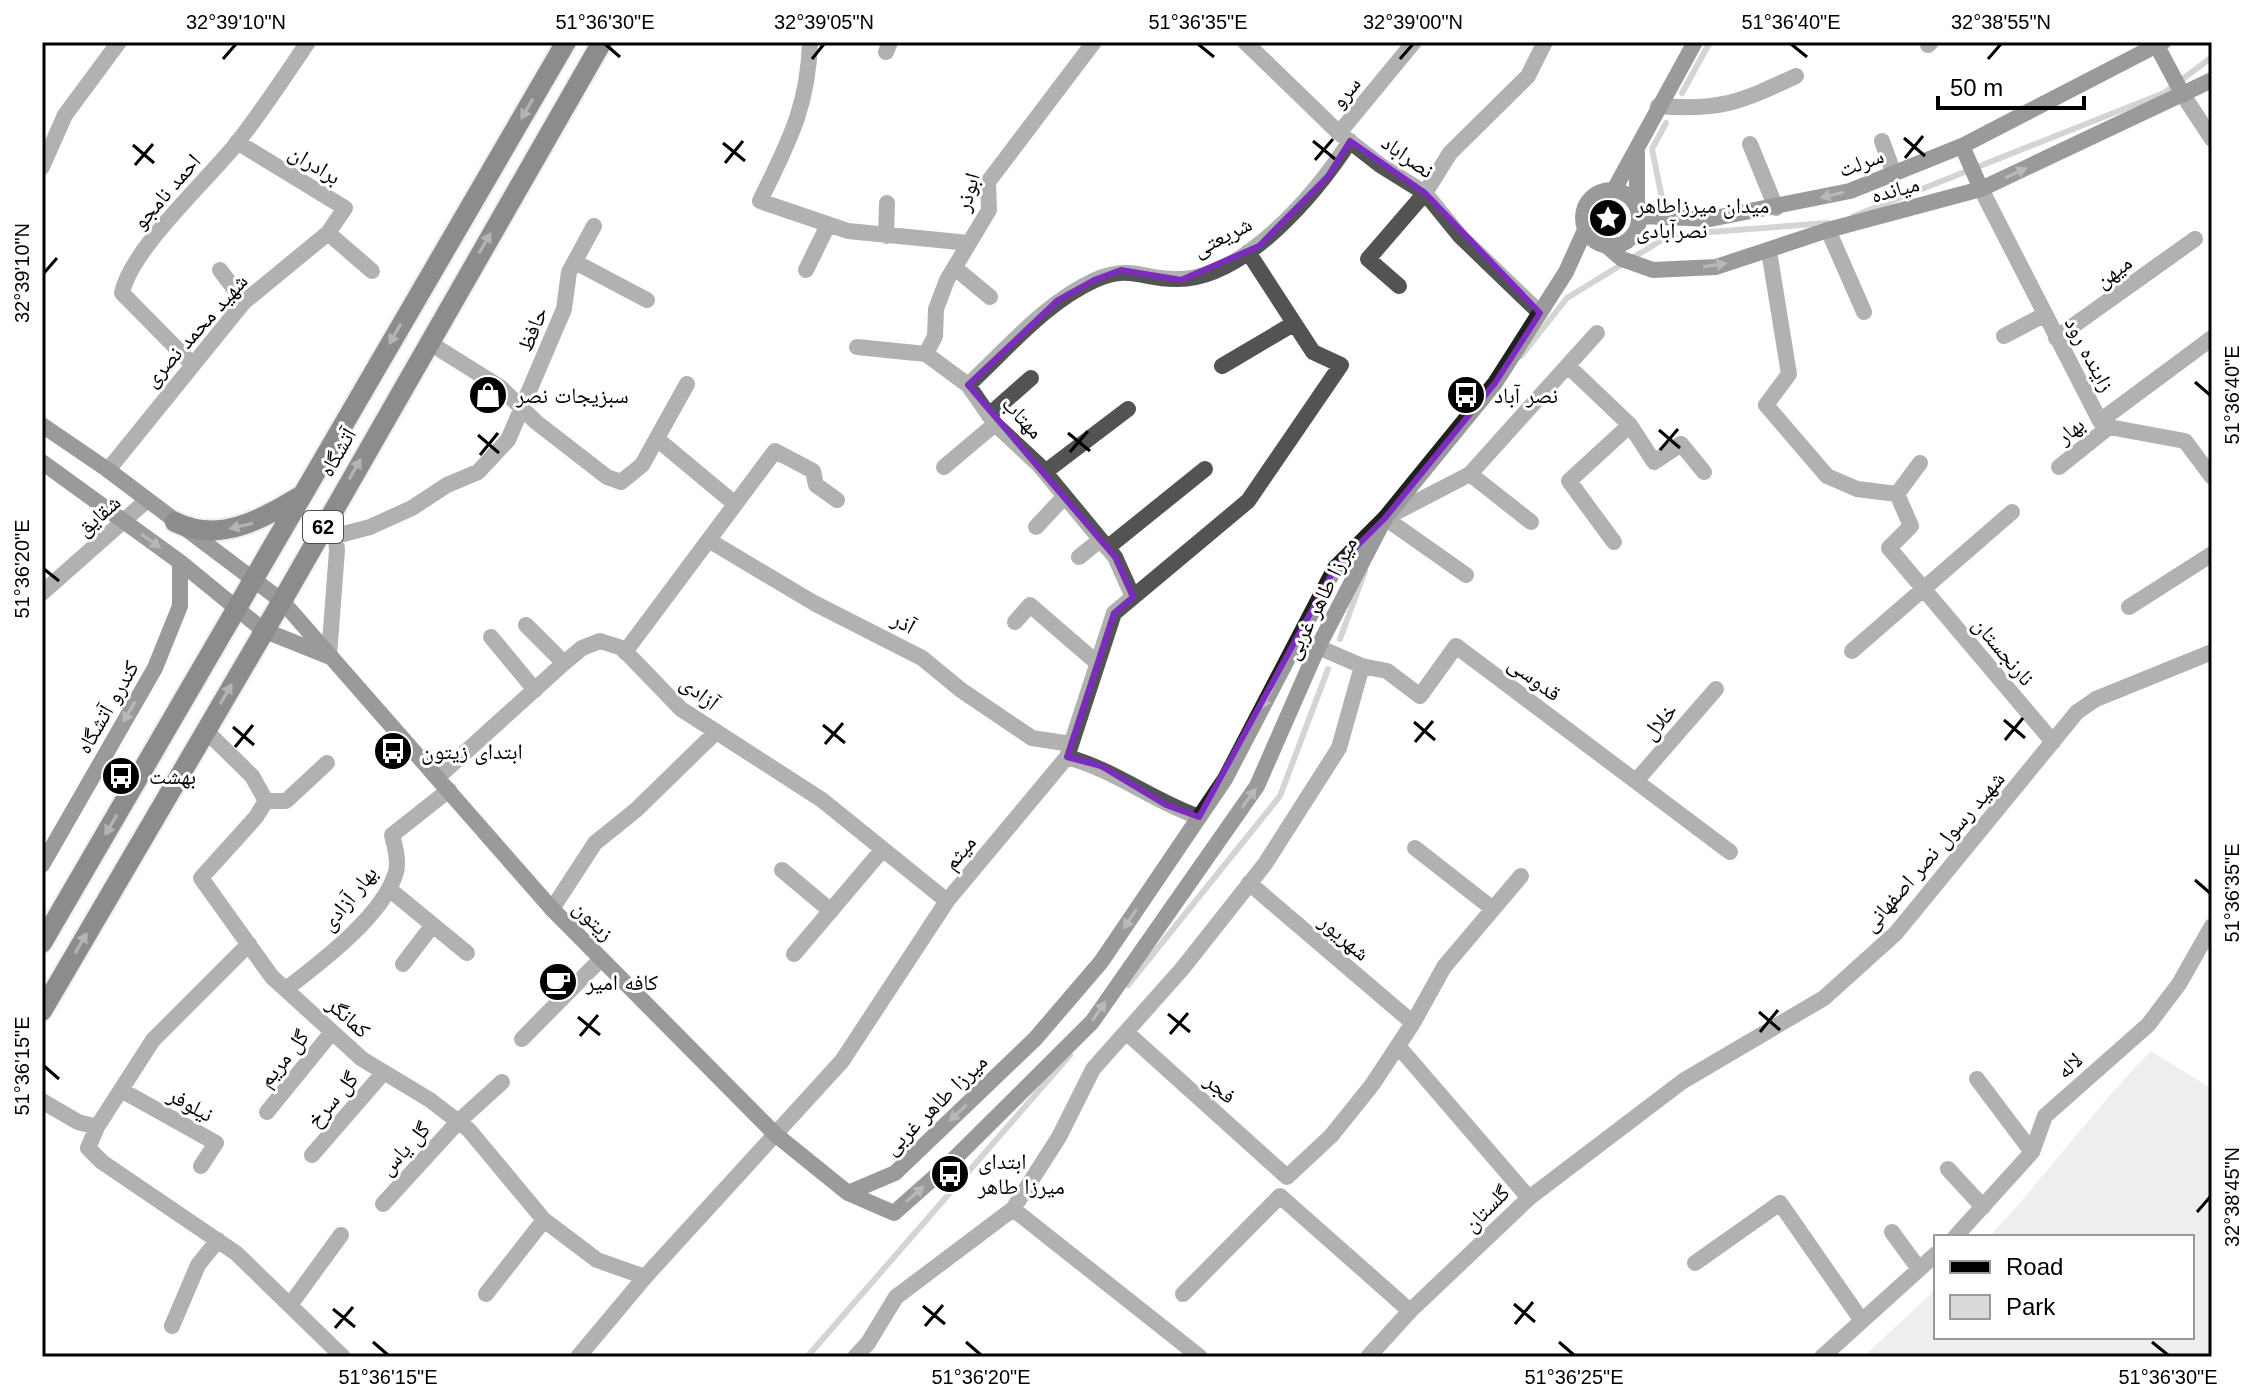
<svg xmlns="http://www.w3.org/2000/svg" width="2254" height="1399" font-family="Helvetica,'Noto Naskh Arabic',sans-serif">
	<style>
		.green { fill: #dadada }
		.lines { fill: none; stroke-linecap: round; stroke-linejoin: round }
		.stream { stroke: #a1a1a1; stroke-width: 6 }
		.primary-casing { stroke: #dbdbdb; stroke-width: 24 }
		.street { stroke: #535353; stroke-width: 16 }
		.secondary { stroke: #202020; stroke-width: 16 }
		.primary { stroke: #000; stroke-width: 20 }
		.oneway { fill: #595959 }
		.oneway2 { fill: #636363 }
		.marked { fill: none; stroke: #7b2cbf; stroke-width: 6; stroke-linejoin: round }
		.ticks { fill: none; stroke: #000; stroke-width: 3 }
		.labels { text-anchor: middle; stroke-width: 6; stroke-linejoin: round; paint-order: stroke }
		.shield { fill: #fff; stroke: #4c4c4c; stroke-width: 2 }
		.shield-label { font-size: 20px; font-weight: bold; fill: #000 }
		.street-label { font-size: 22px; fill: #000; stroke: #fff }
		.poi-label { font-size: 22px; fill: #000; stroke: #fff; text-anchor: start }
		.neatline { fill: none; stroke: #000; stroke-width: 3 }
		.ticks-label { font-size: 20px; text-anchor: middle; fill: #000 }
	</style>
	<rect width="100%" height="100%" fill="#fff"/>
	<path class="green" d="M2151 1051 2212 1089V1357H1863L1936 1289V1337H2192V1237H1989C2045 1177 2093 1110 2151 1051Z"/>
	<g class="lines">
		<path class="stream" d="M1682 93 1710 42
			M1665 213 1652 149 1666 123
			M1854 216 2164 93 2212 57
			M1521 356 1567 298 1670 235 1828 223
			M1340 639 1365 571
			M1128 985 1280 796 1328 669
			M807 1357 1070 1055"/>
		<g class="primary-casing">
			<path id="primary" d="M175 522C220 544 262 519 302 495
				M42 943 566 42
				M42 1011 282 601 602 42"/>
		</g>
		<path class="street" d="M810 42C808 108 788 143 760 201L848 231 969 243
			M1245 42 1339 133 1380 165 1425 193 1460 236 1540 313
			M1928 45 1931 42
			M886 52 890 42
			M2183 95 2212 139
			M1658 106C1721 111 1740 102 1796 76
			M1339 133 1414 42
			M1882 141 1894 174
			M1750 144 1776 208
			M42 167 65 115 119 42
			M1981 189 2100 421 2109 427 2185 441 2212 477
			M1828 230 1864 312
			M328 233 372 271
			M886 236 887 203
			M1769 251 1789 374 1766 405 1827 476 1857 489 1897 494 1911 526 1889 548 2053 742
			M575 262 647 300
			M955 268 990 297
			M220 270 244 302
			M806 270 828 225
			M1399 286 1368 259 1425 193 1450 153 1528 76 1545 42
			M2004 336 2044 315
			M2056 338 2195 239
			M428 342 500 387 536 422 607 477 621 482 642 465 687 384
			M857 347 926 354 935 336 936 309 947 280 989 210 988 182 1094 42
			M926 354 968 385 995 424 1039 465 1115 557 1133 597
			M191 363 122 293C131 249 206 182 237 143 262 111 285 76 308 42
			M1222 366 1293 324
			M1568 366 1630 425 1569 481 1614 542
			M968 385C1007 349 1046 302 1095 280 1131 264 1143 280 1178 279 1245 279 1317 192 1350 141
			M989 415 1031 378
			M2100 421 2212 338
			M1630 425 1654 462 1681 444 1704 472
			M657 439 735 504
			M944 467 995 424
			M2059 467 2109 427
			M108 470 244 302 328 233 345 208 237 142
			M1045 472 1128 409
			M1470 474 1531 522
			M1897 494 1920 463
			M1036 527 1064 497
			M336 536 370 527 412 508 447 485 478 472 508 440 564 309 569 272 594 226
			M710 541 814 603 922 658 961 690 1032 738 1071 744
			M1107 548 1205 469
			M1079 557 1100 540
			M1466 575 1385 518 1470 474 1597 333
			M42 593 146 501
			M2129 607 2212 554
			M1015 622 1030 605 1096 662
			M526 625 564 663
			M491 637 535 690
			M1318 647 1362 666 1387 671 1420 696 1456 646 1730 852
			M1852 651 2012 512
			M625 652 775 451 813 471 816 485 837 500
			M329 656 337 550 335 526
			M205 730 252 776 266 801 256 817 201 878 272 977 362 1059 430 1100 469 1130 544 1220 597 1260 645 1277
			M1067 757C1115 770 1153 801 1199 817
			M438 777 564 663 582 648 600 641 622 648 681 709 822 800 947 901
			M1636 781 1716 689
			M266 801H286L327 763
			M1415 848 1493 909
			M782 870 831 911
			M1249 883 1413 1023
			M389 889 467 953
			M552 909 595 843 636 810 716 732
			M794 954 883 849
			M403 964 432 926
			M286 989C320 963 384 915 396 872 399 860 395 846 392 835L449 790
			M1126 1032 1287 1177 1331 1136 1372 1085 1413 1023 1444 967 1521 876
			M522 1039 601 959
			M1977 1079 2032 1152
			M121 1090 216 1143 201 1166
			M42 1101 78 1122 97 1127 153 1040 249 944
			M267 1112 332 1032
			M97 1127 88 1148 102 1162 236 1253 343 1357
			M312 1155 384 1072
			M1948 1169 1983 1207
			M1529 1198 1683 1081 1824 998 1896 933 2077 712 2096 699 2212 652
			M383 1204 458 1122 502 1082
			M1013 1209 1200 1357
			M1892 1232 1919 1269
			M1955 1237 2032 1152 2045 1116 2148 1025 2179 984 2212 926
			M1695 1263 1780 1203 1862 1321
			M486 1294 544 1220
			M1183 1294 1280 1196 1410 1311
			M290 1305 341 1235
			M172 1326 198 1265 218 1240
			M578 1357 645 1277 842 1061 947 901 1067 757 1114 613 1248 501 1341 365 1313 352 1248 252
			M855 1357 868 1343 896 1297 1013 1209 1059 1137 1093 1069 1182 969 1265 864 1339 748 1362 666
			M1368 1357 1410 1311 1529 1198 1398 1046
			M1822 1357 1936 1254"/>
		<path class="secondary" d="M2157 46 2183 95
			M1962 146 1981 189
			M1637 153V203
			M1615 188 1695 42
			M1583 218a28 28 0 1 1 56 0a28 28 0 1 1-56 0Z
			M1641 216 1710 219 1850 191 1962 146 2163 42
			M1609 248 1622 259 1653 270 1716 267 1828 230 1981 189 2212 80
			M42 425 108 470 282 601 552 909 775 1134 848 1193 894 1213 947 1166 1092 1022 1257 786 1318 647 1385 518
			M42 462 180 562 263 630 328 656
			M42 865 155 668 180 606V562
			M848 1193 895 1173 1035 1039 1101 962 1225 779 1335 568 1385 518 1495 383 1566 272 1585 230"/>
		<use href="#primary" class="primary"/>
	</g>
	<defs><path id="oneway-solid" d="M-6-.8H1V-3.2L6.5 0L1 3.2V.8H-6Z" transform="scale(2)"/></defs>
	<g class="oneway">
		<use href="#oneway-solid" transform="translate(527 109) rotate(120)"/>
		<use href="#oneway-solid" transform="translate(485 243) rotate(-60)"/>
		<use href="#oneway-solid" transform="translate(395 334) rotate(120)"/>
		<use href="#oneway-solid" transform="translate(355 469) rotate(-60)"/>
		<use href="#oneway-solid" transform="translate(241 526) rotate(167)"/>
		<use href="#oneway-solid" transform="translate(226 694) rotate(-60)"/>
		<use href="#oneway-solid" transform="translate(111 825) rotate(120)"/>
		<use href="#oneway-solid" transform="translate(81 943) rotate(-60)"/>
	</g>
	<g class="oneway2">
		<use href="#oneway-solid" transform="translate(2016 173) rotate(-25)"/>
		<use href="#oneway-solid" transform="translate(1832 195) rotate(167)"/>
		<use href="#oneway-solid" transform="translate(1715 265) rotate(-9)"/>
		<use href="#oneway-solid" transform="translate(151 541) rotate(36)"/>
		<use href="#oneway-solid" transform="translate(1267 698) rotate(117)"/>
		<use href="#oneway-solid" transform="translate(129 712) rotate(120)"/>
		<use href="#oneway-solid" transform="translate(1249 798) rotate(-54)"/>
		<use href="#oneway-solid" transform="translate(1130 919) rotate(124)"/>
		<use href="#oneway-solid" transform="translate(1099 1011) rotate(-56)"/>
		<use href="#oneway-solid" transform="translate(958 1113) rotate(136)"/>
		<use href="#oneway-solid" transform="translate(915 1194) rotate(-41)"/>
	</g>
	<path d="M0 0H2254V1399H0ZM1350 141 1425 193 1540 313 1495 383 1385 518 1335 568 1199 817 1166 805 1101 766 1067 757 1114 613 1133 597 1115 557 968 385 1058 300 1094 280 1121 270 1181 280 1259 246 1328 176Z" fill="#fff" fill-opacity=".55" fill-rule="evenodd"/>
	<path class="marked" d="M1350 141 1425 193 1540 313 1495 383 1385 518 1335 568 1199 817 1166 805 1101 766 1067 757 1114 613 1133 597 1115 557 968 385 1058 300 1094 280 1121 270 1181 280 1259 246 1328 176Z"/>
	<path class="ticks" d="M605 44 620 57M1198 44 1214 57M1791 44 1807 57M223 59 236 44M812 59 824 44M1400 59 1413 44M1988 59 2001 44M1904 138 1925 156M1313 141 1335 159M723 143 745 161M133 145 154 163M1905 158 1923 136M1315 160 1333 139M725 163 743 141M135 165 153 144M44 273 57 258M2195 382 2210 395M1659 430 1680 448M1068 433 1090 451M478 435 499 453M1660 450 1678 429M1070 452 1088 431M480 455 498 433M44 569 59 581M2004 720 2025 738M1414 722 1435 740M823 725 845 743M233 727 254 745M2005 740 2023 718M1415 742 1433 721M825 744 843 723M235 747 253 725M2195 880 2210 893M1759 1012 1780 1030M1168 1014 1190 1032M578 1017 600 1035M1760 1032 1778 1010M1170 1034 1188 1013M580 1036 598 1015M44 1066 59 1079M2197 1212 2210 1197M1514 1304 1535 1322M923 1306 945 1324M333 1309 355 1327M1515 1324 1533 1302M925 1326 943 1305M335 1328 353 1307M373 1342 388 1355M966 1342 981 1355M1559 1342 1574 1355M2152 1342 2168 1355"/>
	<defs>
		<g id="sight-disc" transform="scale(2)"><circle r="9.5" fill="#000" stroke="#fff"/><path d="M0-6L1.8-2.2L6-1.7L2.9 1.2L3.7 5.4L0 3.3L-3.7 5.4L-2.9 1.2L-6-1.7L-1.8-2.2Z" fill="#fff"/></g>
		<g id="shop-disc" transform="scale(2)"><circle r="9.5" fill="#000" stroke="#fff"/><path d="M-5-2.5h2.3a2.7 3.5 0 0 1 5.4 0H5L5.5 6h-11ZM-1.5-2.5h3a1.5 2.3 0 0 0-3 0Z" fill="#fff"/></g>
		<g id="bus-disc" transform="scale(2)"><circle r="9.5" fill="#000" stroke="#fff"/><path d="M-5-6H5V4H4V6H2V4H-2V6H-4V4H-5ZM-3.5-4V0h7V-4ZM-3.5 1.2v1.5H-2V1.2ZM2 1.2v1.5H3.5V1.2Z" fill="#fff"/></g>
		<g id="cafe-disc" transform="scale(2)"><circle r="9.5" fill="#000" stroke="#fff"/><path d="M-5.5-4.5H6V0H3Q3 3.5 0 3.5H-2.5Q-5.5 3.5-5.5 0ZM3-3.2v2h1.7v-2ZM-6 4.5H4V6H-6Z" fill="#fff"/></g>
	</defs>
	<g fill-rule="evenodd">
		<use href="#sight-disc" x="1608" y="218"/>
		<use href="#shop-disc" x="488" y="395"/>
		<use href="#bus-disc" x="1466" y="395"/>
		<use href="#bus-disc" x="393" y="751"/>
		<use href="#bus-disc" x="121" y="776"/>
		<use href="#cafe-disc" x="558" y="982"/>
		<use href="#bus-disc" x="950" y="1174"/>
	</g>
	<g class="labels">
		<rect class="shield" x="303" y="511" width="40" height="32" rx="6"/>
		<g class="shield-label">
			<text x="323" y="534">62</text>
		</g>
		<g class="street-label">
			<text transform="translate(1345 92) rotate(-51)" y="8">سرو</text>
			<text transform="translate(1408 156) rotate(35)" y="8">نصراباد</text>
			<text transform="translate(1861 162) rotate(-20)" y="8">سرلت</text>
			<text transform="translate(315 164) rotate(31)" y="8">برادران</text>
			<text transform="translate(1895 189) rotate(-15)" y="8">میانده</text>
			<text transform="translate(166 191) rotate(-49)" y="8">احمد نامجو</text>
			<text transform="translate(967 192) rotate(-73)" y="8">ابوذر</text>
			<text transform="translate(1222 236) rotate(-27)" y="8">شریعتی</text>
			<text transform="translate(2113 271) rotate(-36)" y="8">میهن</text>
			<text transform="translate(532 329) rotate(-68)" y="8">حافظ</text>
			<text transform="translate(195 330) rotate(-48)" y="8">شهید محمد نصری</text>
			<text transform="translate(2090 354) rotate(62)" y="8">زاینده رود</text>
			<text transform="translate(1023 417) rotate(47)" y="8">مهتاب</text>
			<text transform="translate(2070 430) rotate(-39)" y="8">بهار</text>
			<text transform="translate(337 452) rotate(-60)" y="8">آتشگاه</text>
			<text transform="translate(98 515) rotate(-41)" y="8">شقایق</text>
			<text transform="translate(1320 598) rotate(-63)" y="8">میرزا طاهر غربی</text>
			<text transform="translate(904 622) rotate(29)" y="8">آذر</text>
			<text transform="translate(2004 651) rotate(50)" y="8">نارنجستان</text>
			<text transform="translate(1535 678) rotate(37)" y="8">قدوسی</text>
			<text transform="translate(700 692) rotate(38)" y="8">آزادی</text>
			<text transform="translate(107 707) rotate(-60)" y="8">کندرو آتشگاه</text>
			<text transform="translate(1659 721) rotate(-49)" y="8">خلال</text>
			<text transform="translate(1933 851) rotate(-49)" y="8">شهید رسول نصر اصفهانی</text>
			<text transform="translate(959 852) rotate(-50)" y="8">میثم</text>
			<text transform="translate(348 898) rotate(-51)" y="8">بهار آزادی</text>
			<text transform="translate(594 920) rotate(45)" y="8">زیتون</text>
			<text transform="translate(1345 937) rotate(41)" y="8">شهریور</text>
			<text transform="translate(349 1017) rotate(42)" y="8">کمانگر</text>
			<text transform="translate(283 1058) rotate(-51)" y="8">گل مریم</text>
			<text transform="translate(2069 1065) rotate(-42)" y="8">لاله</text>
			<text transform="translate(1221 1088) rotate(42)" y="8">فجر</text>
			<text transform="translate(332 1099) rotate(-49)" y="8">گل سرخ</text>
			<text transform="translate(191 1104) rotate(29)" y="8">نیلوفر</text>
			<text transform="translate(935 1104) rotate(-44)" y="8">میرزا طاهر غربی</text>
			<text transform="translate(404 1148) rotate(-47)" y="8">گل یاس</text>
			<text transform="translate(1486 1208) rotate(-45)" y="8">گلستان</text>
		</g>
		<g class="poi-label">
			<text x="1636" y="213">میدان میرزاطاهر<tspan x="1636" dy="25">نصرآبادی</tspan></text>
			<text x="516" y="403">سبزیجات نصر</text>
			<text x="1494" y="403">نصر آباد</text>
			<text x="421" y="759">ابتدای زیتون</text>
			<text x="149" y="784">بهشت</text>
			<text x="586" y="990">کافه امیر</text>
			<text x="978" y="1169">ابتدای<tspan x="978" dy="25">میرزا طاهر</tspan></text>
		</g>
	</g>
	<rect width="2254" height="1399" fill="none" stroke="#ffffff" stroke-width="88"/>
	<rect x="1934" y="1235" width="260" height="104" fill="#ffffff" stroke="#999999" stroke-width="2"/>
	<rect x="1950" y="1261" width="40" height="12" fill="#000000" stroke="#999999" stroke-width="2"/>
	<text x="2006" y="1275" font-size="24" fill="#000000">Road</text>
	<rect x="1950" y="1295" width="40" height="24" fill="#dadada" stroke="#999999" stroke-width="2"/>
	<text x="2006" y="1315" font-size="24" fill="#000000">Park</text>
	<path d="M1938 96v12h146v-12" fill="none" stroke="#000000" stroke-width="4"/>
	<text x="1950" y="96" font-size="24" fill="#000000" stroke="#ffffff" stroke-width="6" paint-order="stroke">50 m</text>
	<rect x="44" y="44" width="2166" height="1311" class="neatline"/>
	<g class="ticks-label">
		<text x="236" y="29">32°39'10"N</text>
		<text x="605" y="29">51°36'30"E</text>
		<text x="824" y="29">32°39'05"N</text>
		<text x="1198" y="29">51°36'35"E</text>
		<text x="1413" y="29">32°39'00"N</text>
		<text x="1791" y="29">51°36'40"E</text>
		<text x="2001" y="29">32°38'55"N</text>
		<text transform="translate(22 273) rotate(-90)" y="7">32°39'10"N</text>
		<text transform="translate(2232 395) rotate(-90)" y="7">51°36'40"E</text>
		<text transform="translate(22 569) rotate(-90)" y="7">51°36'20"E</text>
		<text transform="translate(2232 893) rotate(-90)" y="7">51°36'35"E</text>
		<text transform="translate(22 1066) rotate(-90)" y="7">51°36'15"E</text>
		<text transform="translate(2232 1197) rotate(-90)" y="7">32°38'45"N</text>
		<text x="388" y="1384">51°36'15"E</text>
		<text x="981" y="1384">51°36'20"E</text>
		<text x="1574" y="1384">51°36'25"E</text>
		<text x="2168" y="1384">51°36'30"E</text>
	</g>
</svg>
